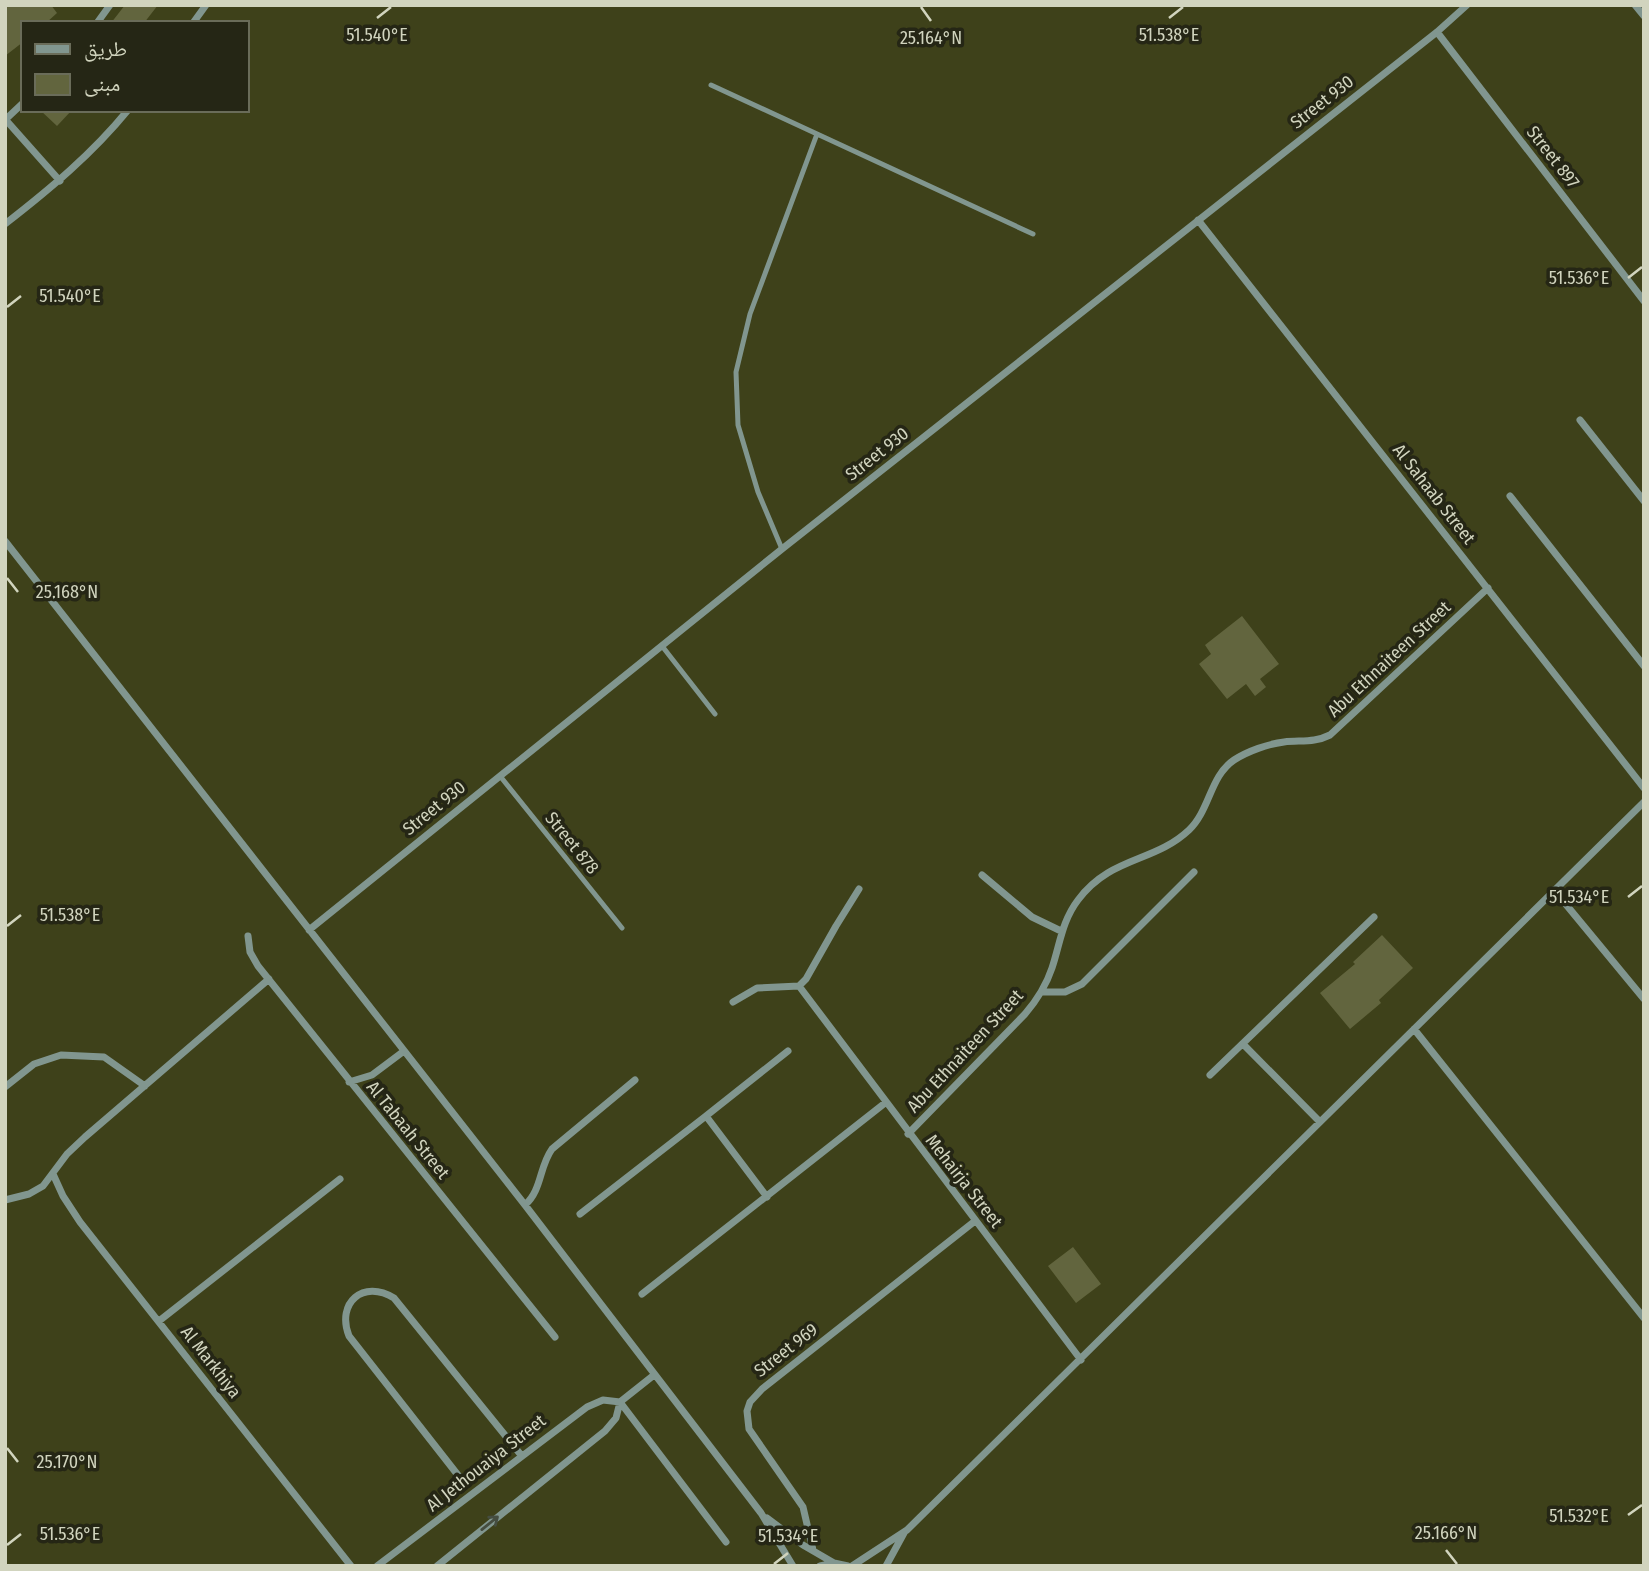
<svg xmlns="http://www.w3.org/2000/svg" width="1649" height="1571" font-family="'Fira Sans Condensed','Noto Naskh Arabic',sans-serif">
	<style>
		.building { fill: #62653e }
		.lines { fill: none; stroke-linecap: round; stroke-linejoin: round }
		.service { stroke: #81968f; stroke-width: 5 }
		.minor { stroke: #81968f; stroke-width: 7 }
		.oneway { stroke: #454d40 }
		.ticks { fill: none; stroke: #d1d4be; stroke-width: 2.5 }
		.labels { text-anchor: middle; stroke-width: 7; stroke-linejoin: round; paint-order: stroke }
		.street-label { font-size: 18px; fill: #d1d4be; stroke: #252615 }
		.ticks-label { font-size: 18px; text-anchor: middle; fill: #d1d4be; stroke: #252615; stroke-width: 7; stroke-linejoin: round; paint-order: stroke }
	</style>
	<rect width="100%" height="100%" fill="#3e411a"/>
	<path class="building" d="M5 5H51L57 13 46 23H23V42L5 56Z
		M125 5H158L144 23H111Z
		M40 110H72L57 126Z
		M1242 616 1279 664 1260 679 1266 687 1255 696 1246 684 1227 699 1199 664 1211 654 1205 645Z
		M1382 935 1413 968 1379 1000 1381 1003 1350 1029 1320 993 1355 964 1353 962Z
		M1073 1247 1101 1284 1076 1303 1048 1266Z"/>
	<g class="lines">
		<path class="service" d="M711 85 1033 234
			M782 549 758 492 738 425 736 372 750 314 817 134
			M662 646 715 714
			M500 776 622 928"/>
		<path class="minor" d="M1635 5 1644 16
			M97 23 110 5
			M193 23 206 5
			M1437 32 1644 301
			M5 119 60 181
			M6 119 23 103
			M1198 220 1644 788
			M5 224C50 189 92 154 128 110
			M1580 420 1644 501
			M1510 496 1644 666
			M5 541 525 1205 761 1513 793 1566
			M982 875 1032 917 1061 931
			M1554 890 1644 999
			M309 930 782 549 1437 32 1467 5
			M248 936 250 952 258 966 555 1337
			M799 986 1081 1360
			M1041 992H1065L1082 984 1194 872
			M733 1002 757 988 799 986 806 979 836 926 859 889
			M1414 1029 1644 1318
			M1243 1044 1320 1122
			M1210 1075 1374 917
			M349 1082 372 1075 404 1051
			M5 1087 34 1064 61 1055 104 1057 145 1086
			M706 1116 788 1051
			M908 1134 1025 1014C1037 1000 1046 986 1052 968 1060 944 1062 921 1078 900 1111 856 1154 863 1189 830 1210 810 1210 776 1234 760 1248 751 1268 744 1284 742 1301 740 1314 743 1330 735L1488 588
			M53 1174 63 1196 80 1222 351 1566
			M5 1200 29 1194 43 1186 67 1154 85 1137 269 979
			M525 1205C542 1190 539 1167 552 1149L635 1080
			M580 1214 706 1116 767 1197
			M642 1294 885 1103
			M159 1321 340 1179
			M620 1402 726 1542
			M461 1479 349 1336C336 1303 363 1279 394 1298L521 1455
			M767 1518 803 1545 834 1563
			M813 1550 803 1507 749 1429 747 1411 750 1402 762 1389 975 1221
			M377 1566 587 1407 603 1400 620 1402
			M437 1566 605 1431 616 1418 620 1402 654 1375
			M820 1566 834 1563 848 1566
			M852 1566 907 1530 1644 802
			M886 1566 904 1533"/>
	</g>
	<defs><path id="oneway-shaft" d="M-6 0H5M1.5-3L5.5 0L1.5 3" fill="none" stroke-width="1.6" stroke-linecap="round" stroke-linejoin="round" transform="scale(1.75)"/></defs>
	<use class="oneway" href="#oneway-shaft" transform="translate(490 1523) rotate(-39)"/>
	<path class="ticks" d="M921 7 931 21M377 18 391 7M1169 18 1183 7M1628 278 1642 267M7 307 21 296M7 578 18 592M1628 897 1642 886M7 926 21 915M7 1448 18 1462M1628 1515 1642 1505M7 1545 21 1534M1446 1550 1457 1564M774 1564 788 1553"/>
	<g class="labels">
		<g class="street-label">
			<text transform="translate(1322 102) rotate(-38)" y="6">Street 930</text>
			<text transform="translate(1553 157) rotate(52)" y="6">Street 897</text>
			<text transform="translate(877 454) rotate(-38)" y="6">Street 930</text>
			<text transform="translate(1434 494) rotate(52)" y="6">Al Sahaab Street</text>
			<text transform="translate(1389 659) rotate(-43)" y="6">Abu Ethnaiteen Street</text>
			<text transform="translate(434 808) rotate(-39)" y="6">Street 930</text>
			<text transform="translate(572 843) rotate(51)" y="6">Street 878</text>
			<text transform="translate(965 1051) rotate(-47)" y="6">Abu Ethnaiteen Street</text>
			<text transform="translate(408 1130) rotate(51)" y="6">Al Tabaah Street</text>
			<text transform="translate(964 1181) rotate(52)" y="6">Mehairja Street</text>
			<text transform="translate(786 1350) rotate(-38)" y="6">Street 969</text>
			<text transform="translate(211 1362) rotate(52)" y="6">Al Markhiya</text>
			<text transform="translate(486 1463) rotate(-38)" y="6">Al Jethouaiya Street</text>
		</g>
	</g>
	<g class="ticks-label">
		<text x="377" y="41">51.540°E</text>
		<text x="1169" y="41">51.538°E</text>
		<text x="931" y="44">25.164°N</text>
		<text x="1579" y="284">51.536°E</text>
		<text x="70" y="302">51.540°E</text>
		<text x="67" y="598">25.168°N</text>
		<text x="1579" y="903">51.534°E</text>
		<text x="70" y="921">51.538°E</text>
		<text x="67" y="1468">25.170°N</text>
		<text x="1579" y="1522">51.532°E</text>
		<text x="1446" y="1539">25.166°N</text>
		<text x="70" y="1540">51.536°E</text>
		<text x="788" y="1542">51.534°E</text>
	</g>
	<rect width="1649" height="1571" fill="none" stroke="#d1d4be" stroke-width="14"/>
	<rect x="21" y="21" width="228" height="91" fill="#252615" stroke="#6a6c59" stroke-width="2"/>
	<rect x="35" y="44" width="35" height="10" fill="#81968f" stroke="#6a6c59" stroke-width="2"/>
	<text x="84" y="56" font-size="21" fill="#d1d4be">طريق</text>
	<rect x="35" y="74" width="35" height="21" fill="#62653e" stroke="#6a6c59" stroke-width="2"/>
	<text x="84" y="91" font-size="21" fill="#d1d4be">مبنى</text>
</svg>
